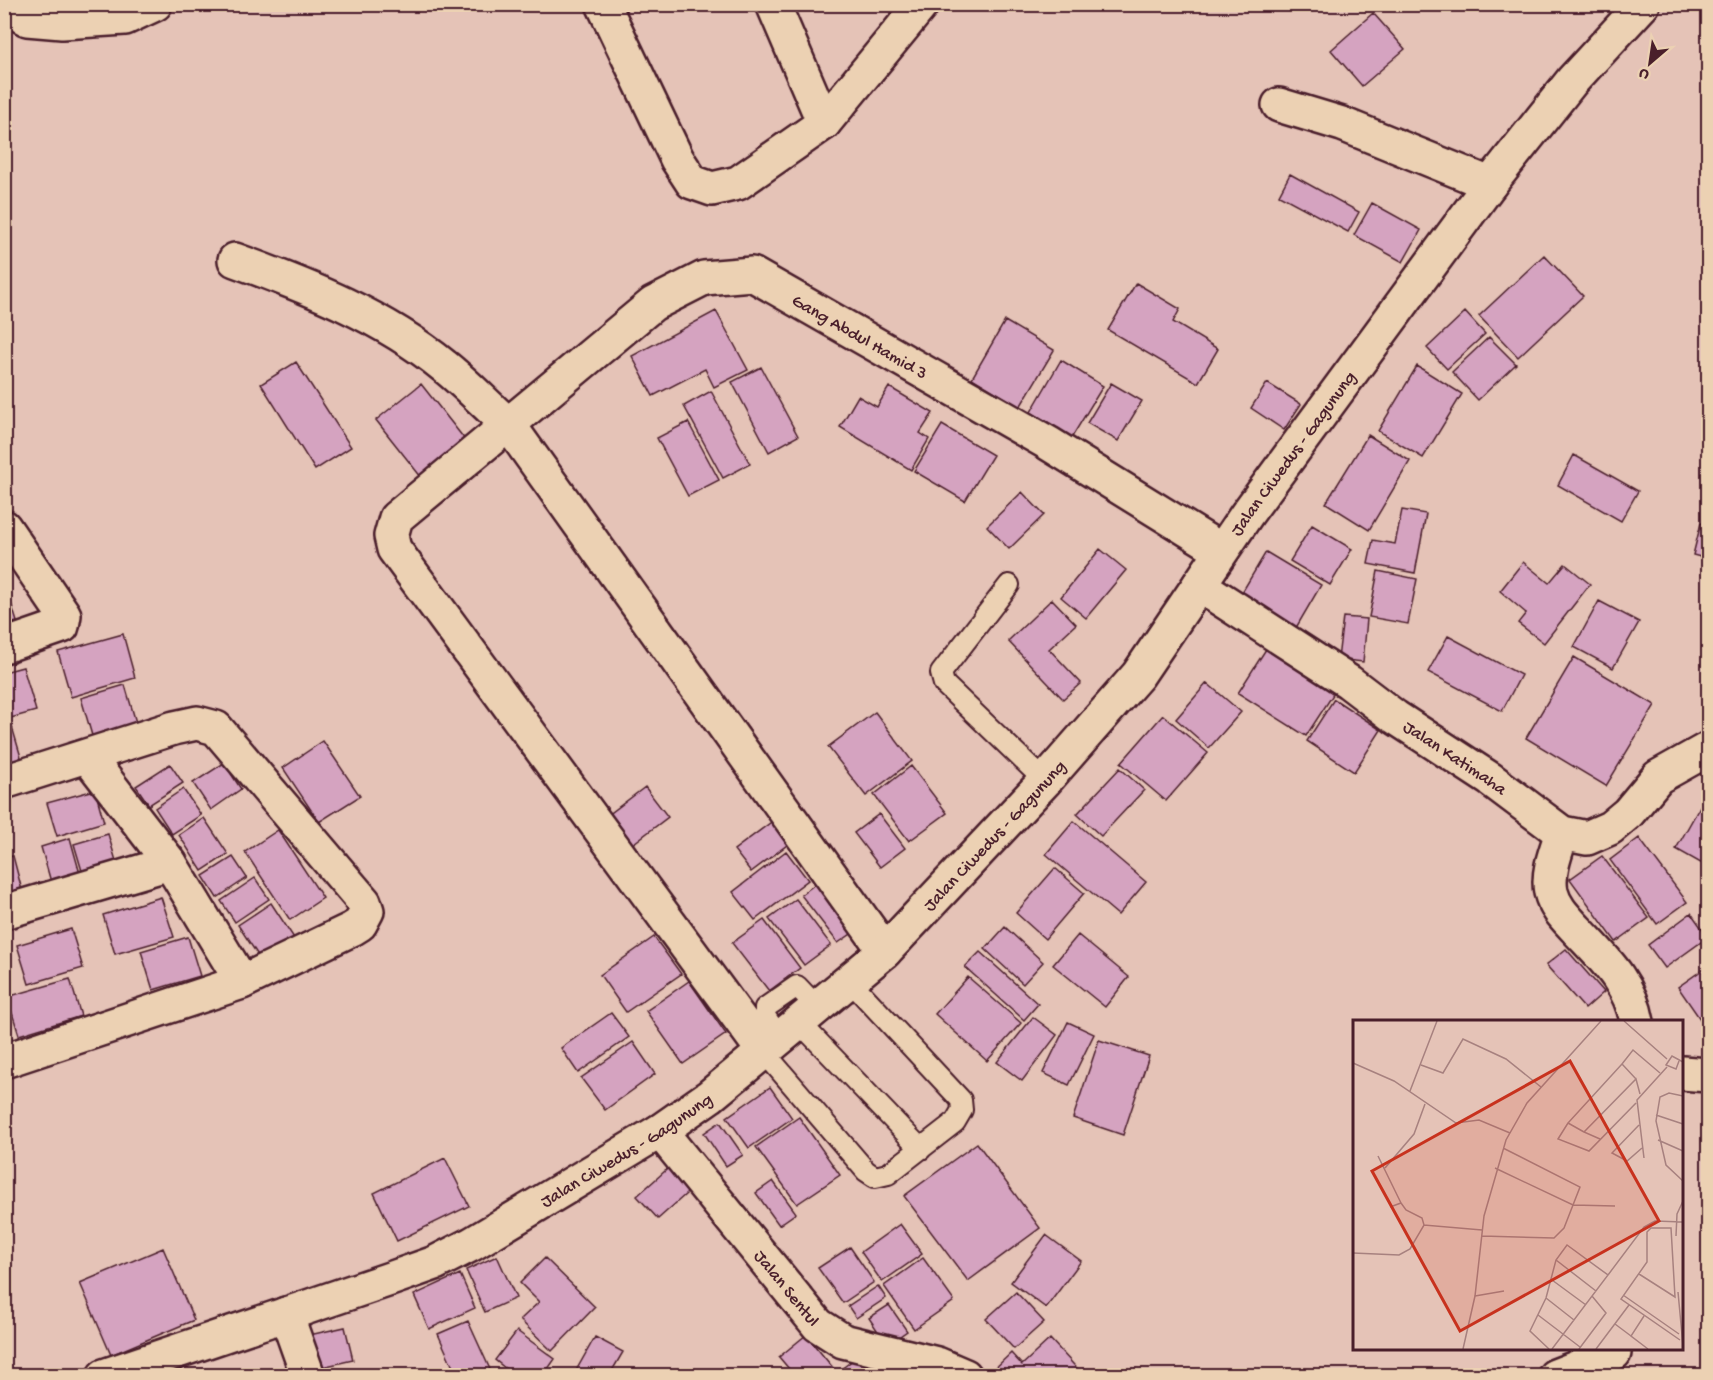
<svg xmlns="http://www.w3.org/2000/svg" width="1713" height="1380" font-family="'Gochi Hand',sans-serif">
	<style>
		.building { fill: #d5a3c0; stroke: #4a1f2b; stroke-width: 1.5 }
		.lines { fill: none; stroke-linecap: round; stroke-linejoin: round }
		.service-casing { stroke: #4a1f2b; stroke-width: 24 }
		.minor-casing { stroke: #4a1f2b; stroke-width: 38 }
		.tertiary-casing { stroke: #4a1f2b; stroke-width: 38 }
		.service { stroke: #ecd1b3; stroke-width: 20 }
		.minor { stroke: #ecd1b3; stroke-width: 33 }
		.tertiary { stroke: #ecd1b3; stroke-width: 33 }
		.labels { text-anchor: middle; stroke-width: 6; stroke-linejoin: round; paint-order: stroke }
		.street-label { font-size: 18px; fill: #4a1f2b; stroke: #ecd1b3 }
		.inset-road { fill: none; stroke: #a7817f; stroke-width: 1.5 }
		.view { fill: #c8321e; fill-opacity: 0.15; stroke: #c8321e; stroke-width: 3 }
		.inset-edge { fill: none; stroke: #4a1f2b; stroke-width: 3 }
	</style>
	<rect width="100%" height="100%" fill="#e5c3b7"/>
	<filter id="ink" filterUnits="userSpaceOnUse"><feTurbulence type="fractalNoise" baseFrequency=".0167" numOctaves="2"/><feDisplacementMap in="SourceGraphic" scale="12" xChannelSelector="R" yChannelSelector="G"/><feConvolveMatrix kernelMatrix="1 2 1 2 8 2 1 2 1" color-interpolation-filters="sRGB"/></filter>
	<g filter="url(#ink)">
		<path class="building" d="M1373 13 1405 49 1362 86 1331 50Z
			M1290 174 1359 212 1348 232 1279 195Z
			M1372 203 1421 230 1403 262 1354 235Z
			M1544 255 1583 296 1518 357 1479 316Z
			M1136 283 1180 309 1173 322 1218 349 1198 383 1108 330Z
			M716 311 748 370 714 387 705 369 653 396 632 356Z
			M1465 312 1485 334 1447 369 1427 348Z
			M1005 321 1054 350 1020 407 972 378Z
			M1489 337 1516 364 1478 400 1452 372Z
			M1061 360 1103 386 1072 437 1031 412Z
			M296 362 351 447 315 470 261 384Z
			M1417 366 1462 394 1423 458 1378 431Z
			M761 367 798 436 769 452 732 382Z
			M1111 383 1142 401 1118 441 1087 423Z
			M1267 383 1301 404 1284 430 1251 408Z
			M421 384 470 446 425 482 376 420Z
			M889 387 933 413 920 433 929 439 911 470 840 427 858 396 877 407Z
			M711 391 750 464 723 478 684 406Z
			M688 422 719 480 688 496 657 438Z
			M942 425 993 455 965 501 914 471Z
			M1368 435 1410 461 1369 530 1326 503Z
			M1574 455 1638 491 1621 521 1558 485Z
			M1022 492 1044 515 1009 549 987 526Z
			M1402 510 1426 514 1415 573 1368 564 1373 540 1395 544Z
			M1701 523 1708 525V559L1693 555Z
			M1312 525 1352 549 1330 585 1290 561Z
			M1100 549 1126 570 1086 618 1061 597Z
			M1266 552 1321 585 1293 633 1238 599Z
			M1523 562 1549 583 1565 564 1590 584 1544 643 1518 623 1526 613 1500 591Z
			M1378 571 1417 579 1408 624 1369 617Z
			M4 580 17 622 4 625Z
			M1052 599 1076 624 1049 649 1081 683 1063 699 1008 641Z
			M1599 601 1639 622 1613 668 1574 647Z
			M1343 617 1367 619 1363 662 1338 659Z
			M123 634 135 678 71 697 58 652Z
			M1448 636 1521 675 1502 711 1428 672Z
			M1266 649 1334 693 1306 736 1238 693Z
			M1574 657 1655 705 1606 786 1526 738Z
			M23 667 36 711 7 719 4 672Z
			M1207 683 1241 712 1209 748 1176 719Z
			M125 685 137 726 93 739 81 698Z
			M1334 699 1381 730 1354 772 1307 741Z
			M875 712 912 761 866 796 828 747Z
			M1163 715 1208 753 1166 801 1121 763Z
			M10 720 23 764 4 769V721Z
			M323 741 360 796 319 822 283 768Z
			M224 763 241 789 211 810 193 783Z
			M170 764 183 783 149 805 136 786Z
			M911 766 947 813 909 841 874 795Z
			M1120 768 1144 790 1101 836 1077 814Z
			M645 787 668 817 626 849 603 819Z
			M183 789 201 815 172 834 155 808Z
			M95 790 104 822 57 836 47 803Z
			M1708 792V862L1706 866 1676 849Z
			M879 814 905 848 880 867 854 833Z
			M204 818 228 854 202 871 179 835Z
			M774 820 791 842 751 872 734 850Z
			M1074 821 1146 882 1118 915 1046 854Z
			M278 830 323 898 290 920 245 852Z
			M108 834 119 871 85 881 74 844Z
			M70 838 82 881 53 889 41 847Z
			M1639 838 1687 902 1657 924 1610 860Z
			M786 851 808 880 755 920 733 892Z
			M13 856 24 898 4 903V858Z
			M1602 856 1649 918 1616 942 1570 879Z
			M233 857 247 878 217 898 203 876Z
			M1055 868 1084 893 1045 939 1016 913Z
			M255 878 269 899 235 922 221 901Z
			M819 881 857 930 838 943 801 895Z
			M161 897 174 937 115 954 103 915Z
			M796 899 831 945 804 965 769 919Z
			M271 903 294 938 261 960 238 925Z
			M1691 913 1708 937 1665 968 1648 945Z
			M764 920 800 968 769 991 732 943Z
			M1005 927 1043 962 1023 984 985 949Z
			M71 929 83 968 29 984 17 945Z
			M1078 935 1129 977 1105 1007 1053 965Z
			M188 937 200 976 153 990 141 951Z
			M654 937 681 974 626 1012 600 975Z
			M1566 949 1604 992 1585 1009 1546 965Z
			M980 952 1038 1004 1024 1020 965 967Z
			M1708 966V1028L1707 1029 1678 987Z
			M968 977 1021 1023 987 1061 935 1014Z
			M70 979 81 1016 19 1035 7 997Z
			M689 981 726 1034 683 1064 646 1011Z
			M611 1013 629 1037 578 1073 561 1048Z
			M1033 1017 1057 1035 1022 1081 997 1062Z
			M1068 1022 1094 1034 1069 1085 1043 1073Z
			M1099 1040 1149 1056 1123 1135 1073 1118Z
			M633 1042 655 1074 605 1110 581 1078Z
			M770 1087 792 1118 749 1148 727 1117Z
			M799 1117 840 1175 797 1204 756 1147Z
			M720 1122 743 1155 726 1166 704 1133Z
			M977 1143 1040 1228 968 1281 904 1196Z
			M445 1158 469 1206 397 1241 374 1193Z
			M674 1163 695 1186 658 1219 637 1196Z
			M773 1181 796 1213 779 1225 756 1193Z
			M900 1224 922 1254 882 1282 861 1252Z
			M1046 1235 1081 1261 1046 1308 1011 1282Z
			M850 1247 874 1282 843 1303 818 1268Z
			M163 1248 194 1320 111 1355 80 1283Z
			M497 1256 516 1298 485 1312 466 1270Z
			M545 1258 595 1307 552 1351 520 1320 539 1302 520 1283Z
			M923 1258 954 1301 914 1329 884 1286Z
			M460 1274 475 1308 429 1329 414 1295Z
			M878 1286 886 1298 856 1318 848 1306Z
			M1016 1292 1044 1322 1014 1349 986 1319Z
			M889 1305 907 1331 887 1345 869 1318Z
			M468 1321 493 1376H457L438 1334Z
			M345 1327 353 1360 313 1369 305 1336Z
			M517 1331 555 1359 543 1376H515L495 1360Z
			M806 1335 834 1369 826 1376H795L779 1357Z
			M595 1337 623 1352 609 1376H573Z
			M1050 1339 1084 1376H987L1011 1353 1022 1365Z
			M861 1354 877 1376H832Z"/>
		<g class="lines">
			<g class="service-casing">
				<path id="service" d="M1009 585 941 673 944 684 1045 781
					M800 1023 921 1149
					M780 1039 765 1016V1008L797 986 818 1008
					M764 1052 866 1171 875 1177 888 1174 955 1122 962 1110 961 1100 850 981"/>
			</g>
			<g class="minor-casing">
				<g id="minor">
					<path d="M603 4 677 159 692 182 712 189 738 183 824 123 922 4"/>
					<path d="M773 4 824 123"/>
					<path d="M4 6 27 19 62 22 125 18 155 4"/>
					<path d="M1279 105 1342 124 1490 184"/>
					<path d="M235 260C309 287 383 316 444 366 467 384 487 406 509 425L885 951"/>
					<path d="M4 527 64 615 62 626 4 646"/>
					<path id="s1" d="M1199 585 1349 682 1395 717 1490 779 1562 833 1587 838 1610 828 1628 813 1658 777 1708 749"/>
					<path d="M4 782 174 728 197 723 216 728 364 902 367 911 360 924 352 929 242 982"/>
					<path d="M1562 833C1556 851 1547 873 1551 892 1555 908 1566 918 1577 930 1603 958 1630 982 1637 1022"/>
					<path d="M4 912 170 863 88 757"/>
					<path id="s2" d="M764 1052 394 549 391 536 396 518 653 304 704 278 752 274 1048 443 1221 550"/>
					<path d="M4 1061 242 982 170 863"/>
					<path d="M1682 1073 1708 1075"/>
					<path id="s3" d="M660 1131 818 1325 843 1341 937 1364 965 1376"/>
					<path d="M286 1314 308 1376"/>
					<path d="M1555 1376 1614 1353"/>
				</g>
			</g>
			<g class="tertiary-casing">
				<g id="tertiary">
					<path id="s4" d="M104 1376 390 1279 435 1263 472 1244 660 1131 710 1096 885 951 1045 781 1138 675 1247 514 1490 184 1572 81 1643 4"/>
				</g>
			</g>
			<use href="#service" class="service"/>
			<use href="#minor" class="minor"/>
			<use href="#tertiary" class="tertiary"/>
		</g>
	</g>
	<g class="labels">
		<g class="street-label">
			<text dy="6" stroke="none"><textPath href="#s2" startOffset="1221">Gang Abdul Hamid 3</textPath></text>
			<text dy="6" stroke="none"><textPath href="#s4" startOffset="1544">Jalan Ciwedus - Gagunung</textPath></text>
			<text dy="6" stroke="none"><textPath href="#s1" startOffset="309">Jalan Katimaha</textPath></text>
			<text dy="6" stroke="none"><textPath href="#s4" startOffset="1058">Jalan Ciwedus - Gagunung</textPath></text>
			<text dy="6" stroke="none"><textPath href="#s4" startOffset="572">Jalan Ciwedus - Gagunung</textPath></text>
			<text dy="6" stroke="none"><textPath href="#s3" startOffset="202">Jalan Sentul</textPath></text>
		</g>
	</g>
	<g transform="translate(1353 1020)">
		<rect width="330" height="330" fill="#e5c3b7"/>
		<path class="inset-road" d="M271 1 314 39M326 41 323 49 313 45 319 36 330 42M0 43 41 61 103 103 126 100 157 113M68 45 90 53 110 19 153 39 188 67M283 59 269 44 280 30 307 53M57 71 84 1M330 76 316 73 307 77 303 101 313 145 330 161M303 95 330 104M215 103 205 119 236 131 283 83M286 105 259 133 274 141 289 128M231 112 215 103 269 44M247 119 231 112 283 59 287 74M305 120 330 131M25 136 48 183M291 138 284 80 314 47M32 148 61 114 72 84M142 148 220 185 262 186M37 187 48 183 53 190 69 198 71 205M330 200V269M129 216 201 218 211 208 227 167 150 128M323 216 324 194 330 181M0 233 46 235 57 229 71 205 129 210M203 240 243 271M286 254 322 277 318 208H298L294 212V242L268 279 327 320M255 255 291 207 302 201 330 202M199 260 233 285M325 272 330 326M270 275 326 314M122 276 151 271M193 278 221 300M185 295 227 327M291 296 278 316 295 329M262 304 278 316M110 329 122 276 131 196 153 120 174 83 248 1M196 329 177 311 193 278 203 240 214 225 255 255 199 329M226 329 253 293 239 276M243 329 276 285"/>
		<path class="view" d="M217 41 306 201 107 311 19 151Z"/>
		<rect width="330" height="330" class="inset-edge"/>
	</g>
	<rect width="1713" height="1380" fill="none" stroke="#ecd1b3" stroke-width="24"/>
	<rect x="12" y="12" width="1689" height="1356" fill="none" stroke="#4a1f2b" stroke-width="2" filter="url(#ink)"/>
	<g transform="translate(1650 63) rotate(209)" stroke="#ecd1b3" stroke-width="4.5" paint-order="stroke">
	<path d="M0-4.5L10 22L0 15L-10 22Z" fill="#4a1f2b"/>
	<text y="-9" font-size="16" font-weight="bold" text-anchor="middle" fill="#4a1f2b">U</text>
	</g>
</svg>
